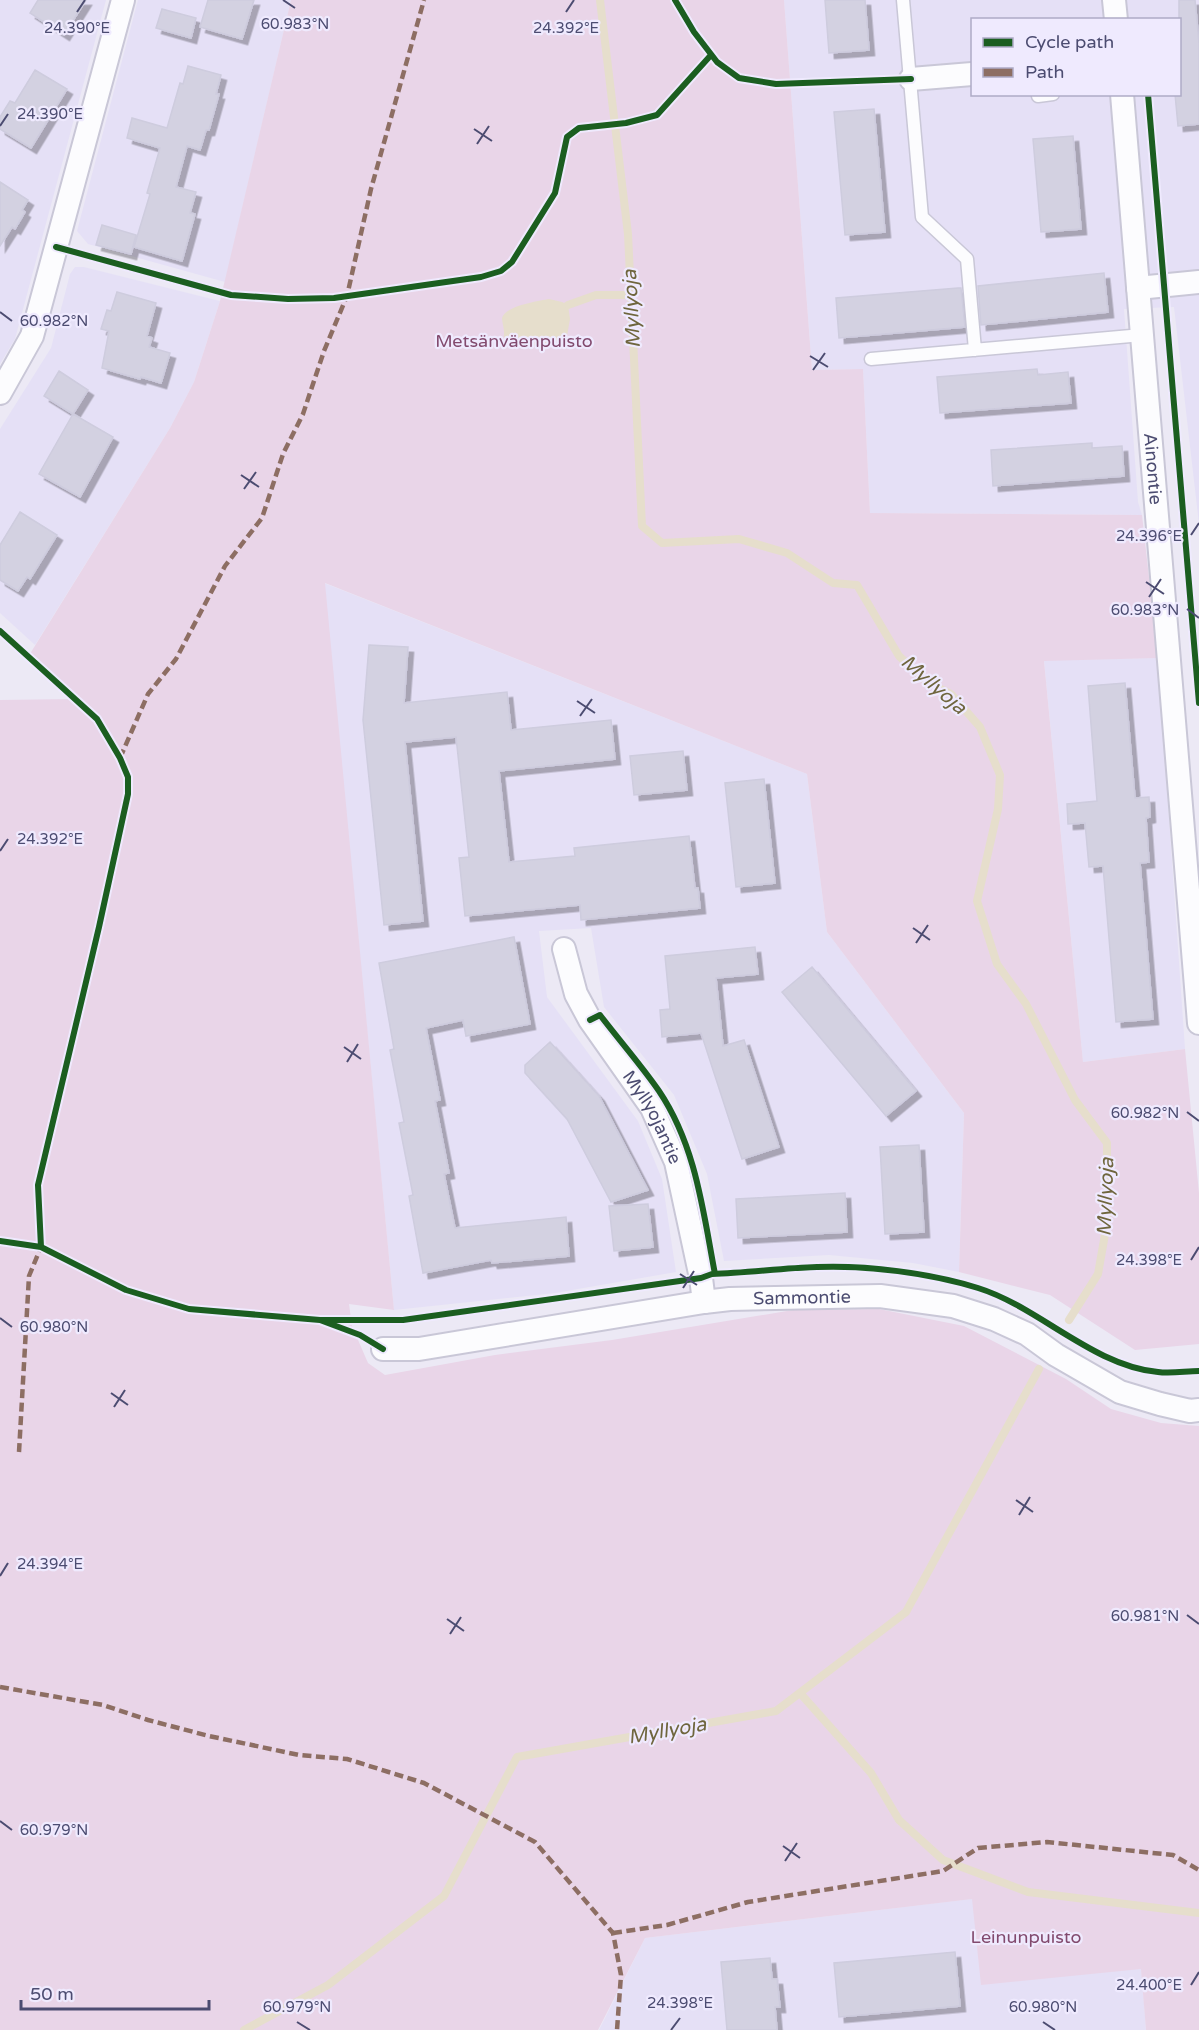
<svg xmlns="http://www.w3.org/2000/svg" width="1199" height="2030" font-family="'Varela Round',sans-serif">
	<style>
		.residential { fill: #e5e0f6; fill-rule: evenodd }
		.green { fill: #e9d5e8 }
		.water { fill: #e6decc }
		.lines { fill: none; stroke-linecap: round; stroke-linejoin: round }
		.stream { stroke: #e6decc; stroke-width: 8 }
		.building { fill: #d3d1e1; stroke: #ceccde; stroke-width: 1.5; filter: url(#shadow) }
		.lane-casing { stroke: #c9c7d7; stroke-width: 15 }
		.street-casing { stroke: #c9c7d7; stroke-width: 26 }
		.lane { stroke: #fcfcfe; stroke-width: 12 }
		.street { stroke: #fcfcfe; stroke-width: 22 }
		.quiet { stroke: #8d6e63; stroke-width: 4.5; stroke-dasharray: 9 4.5; stroke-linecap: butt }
		.cycleway-casing { stroke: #efeafe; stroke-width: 10 }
		.cycleway { stroke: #1b5e20; stroke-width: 6 }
		.ticks { fill: none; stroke: #4c4c71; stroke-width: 2 }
		.labels { text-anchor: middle; stroke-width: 4.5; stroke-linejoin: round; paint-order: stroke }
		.park-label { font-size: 18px; fill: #824a6e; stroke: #efeafe }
		.street-label { font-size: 18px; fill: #4c4c71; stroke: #efeafe }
		.water-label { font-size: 20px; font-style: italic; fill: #6f663e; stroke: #efeafe }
		.ticks-label { font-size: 15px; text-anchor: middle; fill: #4c4c71; stroke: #efeafe; stroke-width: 4.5; stroke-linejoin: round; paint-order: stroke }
	</style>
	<defs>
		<filter id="shadow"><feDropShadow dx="5.5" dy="5.5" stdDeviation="0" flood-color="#0004"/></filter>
	</defs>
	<rect width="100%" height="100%" fill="#ece9f5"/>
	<path class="residential" d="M0 0H106L15 339 0 364Z
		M138 0H291L225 282 88 244 77 231Z
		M784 0H1199V524L1174 307 1124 309 1138 502 1142 515 870 513 863 369 812 370ZM972 20H1180V94H972Z
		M75 267H84L220 301 194 382 170 428 35 645 0 613V429L51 348 70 274Z
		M324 583 807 774 827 932 964 1113 959 1272 913 1263 829 1255 724 1261 707 1174 674 1095 604 1007 591 928 539 931 547 997 638 1121 662 1179 676 1272 555 1293 394 1310Z
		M1158 658 1185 1049 1083 1062 1044 660Z
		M1135 1884 1146 2030H599L645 1938 1028 1892Z"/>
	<path class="green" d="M291 0H784L812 370 863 369 870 513 1142 515 1158 658 1044 661 1083 1062 1185 1049 1199 1193V1344L1135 1350 1050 1295 959 1272 964 1113 827 932 807 774 325 583 394 1310 349 1304 352 1326 368 1363 385 1375 495 1355 612 1340 793 1310 879 1309 964 1326 1066 1379 1111 1409 1161 1423 1199 1426V2030H1146L1141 1969 981 1985 972 1899 645 1938 598 2030H0V700L74 699 28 657 170 428 194 382 220 301Z"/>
	<path class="water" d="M549 299 562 302 568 305 570 319 567 336C560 343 518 350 508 345 503 342 504 337 504 332 504 328 502 322 502 318 505 306 538 301 549 299Z"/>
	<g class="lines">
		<path class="stream" d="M600 0 628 234 642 526 662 543 739 539 787 553 833 583 857 585 899 656 927 682 951 694 980 727 1000 775 998 809 977 901 997 964 1026 1004 1075 1100 1107 1143V1223L1098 1274 1069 1320
			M568 305 596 295H631
			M800 1693 871 1773 899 1820 943 1860 1028 1892 1199 1913
			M244 2030 328 1985 444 1896 517 1757 776 1711 906 1612 1039 1369"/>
	</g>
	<path class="building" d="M38 0H86L64 35 30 13Z
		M208 0H254L242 39 200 27Z
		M825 0H865L869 50 829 53Z
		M1179 0H1195L1199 43V124L1178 126 1175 94H1179Z
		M162 9 196 18 191 38 156 28Z
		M188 66 221 75 216 94H219L209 130H206L200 150 187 146 176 187 196 192 190 213 195 214 182 261 134 247 150 194 147 193 160 148 127 138 132 118 167 128 180 83 183 84Z
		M35 70 67 89 31 148 0 129V117L10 101 15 103Z
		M874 109 885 232 845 235 834 112Z
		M1073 136 1081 229 1041 232 1033 139Z
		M0 182 28 200 22 210 25 212 15 229 12 227 0 246Z
		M102 225 136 235 131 254 96 245Z
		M1104 273 1108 312 981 325 978 286Z
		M958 288H961L965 327 839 338 836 298Z
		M117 292 156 303 147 336 152 338 149 347 170 353 161 383 141 377 140 379 102 368 109 331 101 329 107 310 111 311Z
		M1037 369 1038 375 1068 372 1071 403 940 413 937 377Z
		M59 371 88 390 73 414 44 396Z
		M73 414 113 437 80 497 39 474Z
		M1092 443V448L1122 446 1124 476 993 486 991 450Z
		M20 512 57 535 30 579 27 577 18 591 0 580V545Z
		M369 645 408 647 404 703 507 692 511 730 611 720 615 759 499 771 509 862 575 856 574 848 689 836 695 888H698L700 908 581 920 580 905 465 916 459 858 469 857 456 737 405 742 423 921 384 925 363 720Z
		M1125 683 1135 798 1149 797 1150 817 1146 818 1149 862 1140 863 1153 1019 1116 1022 1103 866 1089 867 1085 823 1068 824 1067 804 1097 801 1088 686Z
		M683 751 687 790 634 795 630 756Z
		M764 779 775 883 736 887 725 783Z
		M514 937 530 1024 466 1036 463 1020 426 1028 440 1100 435 1101 449 1173 444 1174 455 1228 566 1217 569 1256 492 1263 491 1260 423 1273 409 1196 413 1195 399 1123 404 1122 390 1050 394 1049 379 963Z
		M755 947 758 974 716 978 723 1046 744 1040 779 1147 742 1159 701 1033 662 1037 660 1010 670 1009 665 956Z
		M812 967 916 1091 886 1116 782 992Z
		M550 1042 599 1096 648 1190 611 1202 567 1119 525 1073V1065Z
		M919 1145 924 1232 885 1234 880 1147Z
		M845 1193 847 1232 738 1238 736 1199Z
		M648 1204 653 1247 614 1251 609 1206Z
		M955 1952 960 2006 839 2017 834 1963Z
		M770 1958 772 1979H777L780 2007H775L777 2030H727L721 1962Z"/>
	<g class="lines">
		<g class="lane-casing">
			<path id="lane" d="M903 0 922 217 967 259 975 350
				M1038 96 1053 94
				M871 359 1142 335"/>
		</g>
		<g class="street-casing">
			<g id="street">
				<path d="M1114 0 1116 20"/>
				<path d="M911 79 972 74"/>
				<path id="s1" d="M1122 94 1199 1023"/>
				<path d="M1138 288 1199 282"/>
				<path d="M0 393 32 336 123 0"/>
				<path id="s2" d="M564 949 576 994 590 1020 652 1108 676 1162 701 1278 704 1302"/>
				<path id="s3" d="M383 1349H419L704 1302 730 1299 880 1296 953 1306 994 1319 1027 1334 1056 1355 1120 1392 1160 1404 1190 1411 1199 1410"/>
			</g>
		</g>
		<use href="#lane" class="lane"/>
		<use href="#street" class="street"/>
		<path class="quiet" d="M120 758 148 694 176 659 225 566 262 518 283 454 303 414 324 351 347 296 371 189 424 0
			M19 1452 29 1276 41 1247
			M0 1687 103 1705 148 1720 209 1736 299 1755 347 1759 424 1783 535 1842 613 1933 621 1975 617 2030
			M613 1933 667 1925 748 1902 943 1871 978 1848 1047 1842 1173 1855 1199 1870"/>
		<g class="cycleway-casing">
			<path id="cycleway" d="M675 0 694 32 717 62 739 78 776 84 911 79
				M1148 94 1199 703
				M56 247 231 295 288 299 334 298 481 277 501 271 512 262 555 193 567 137 579 128 626 123 657 115 711 55
				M0 631 97 719 120 758 128 777V794L99 927 38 1185 41 1247
				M590 1020 600 1015C619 1040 641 1065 659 1091 696 1146 703 1211 715 1274
				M0 1241 41 1247 126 1290 189 1309 320 1320 360 1335 383 1349
				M320 1320H403L701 1278 712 1274C747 1273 782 1268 817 1267 867 1265 929 1273 978 1288 1039 1307 1093 1366 1158 1372 1171 1374 1186 1371 1199 1371"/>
		</g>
		<use href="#cycleway" class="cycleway"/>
	</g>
	<path class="ticks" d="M283 0 295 8M77 12 85 0M566 12 574 0M0 126 8 114M474 129 492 141M477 144 489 126M0 312 12 321M810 356 828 367M813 370 825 353M241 475 259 487M244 489 256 472M1191 535 1199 523M1146 582 1164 594M1149 597 1161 579M1187 609 1199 618M577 701 595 713M580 716 592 699M0 851 8 839M913 928 930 940M916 943 928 925M344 1047 361 1059M347 1062 358 1044M1187 1112 1199 1121M1191 1260 1199 1247M680 1274 697 1285M683 1288 694 1271M0 1318 12 1327M111 1393 128 1405M114 1407 125 1390M1016 1500 1033 1512M1019 1515 1030 1497M0 1576 8 1563M1187 1615 1199 1624M447 1619 464 1631M450 1634 461 1617M0 1821 12 1830M783 1846 800 1858M785 1861 797 1843M1191 1985 1199 1972M297 2022 310 2030M1043 2022 1055 2030M671 2030 680 2018"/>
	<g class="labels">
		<g class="park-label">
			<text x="514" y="347">Metsänväenpuisto</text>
			<text x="1026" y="1943">Leinunpuisto</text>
		</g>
		<g class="street-label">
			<text dy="6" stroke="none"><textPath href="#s1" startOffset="376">Ainontie</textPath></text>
			<text dy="6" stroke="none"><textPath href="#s2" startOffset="192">Myllyojantie</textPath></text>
			<text dy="6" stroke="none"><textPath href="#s3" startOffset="423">Sammontie</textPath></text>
		</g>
		<g class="water-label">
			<text transform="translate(631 309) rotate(-93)" y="7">Myllyoja</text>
			<text transform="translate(934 684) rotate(41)" y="7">Myllyoja</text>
			<text transform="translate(1105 1197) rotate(-88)" y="7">Myllyoja</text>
			<text transform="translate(667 1730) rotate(-10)" y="7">Myllyoja</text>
		</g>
	</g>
	<g class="ticks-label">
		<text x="295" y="29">60.983°N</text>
		<text x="566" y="33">24.392°E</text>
		<text x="77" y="33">24.390°E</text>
		<text x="50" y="119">24.390°E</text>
		<text x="54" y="326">60.982°N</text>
		<text x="1149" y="541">24.396°E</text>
		<text x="1145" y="615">60.983°N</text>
		<text x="50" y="844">24.392°E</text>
		<text x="1145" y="1118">60.982°N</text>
		<text x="1149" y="1265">24.398°E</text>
		<text x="54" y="1332">60.980°N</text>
		<text x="50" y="1569">24.394°E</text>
		<text x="1145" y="1621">60.981°N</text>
		<text x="54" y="1835">60.979°N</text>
		<text x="1149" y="1990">24.400°E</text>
		<text x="680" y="2008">24.398°E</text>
		<text x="297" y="2012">60.979°N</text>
		<text x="1043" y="2012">60.980°N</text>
	</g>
	<rect x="971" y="18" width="210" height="78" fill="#efeafe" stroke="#aeabc6" stroke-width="1.5"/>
	<rect x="983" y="38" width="30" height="9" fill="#1b5e20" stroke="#aeabc6" stroke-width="1.5"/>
	<text x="1025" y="48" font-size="18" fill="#4c4c71">Cycle path</text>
	<rect x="983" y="68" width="30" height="9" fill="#8d6e63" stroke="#aeabc6" stroke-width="1.5"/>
	<text x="1025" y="78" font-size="18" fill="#4c4c71">Path</text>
	<path d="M21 2000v9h188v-9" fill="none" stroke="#4c4c71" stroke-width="3"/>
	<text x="30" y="2000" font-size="18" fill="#4c4c71" stroke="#efeafe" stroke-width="4.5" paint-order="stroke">50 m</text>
</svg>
